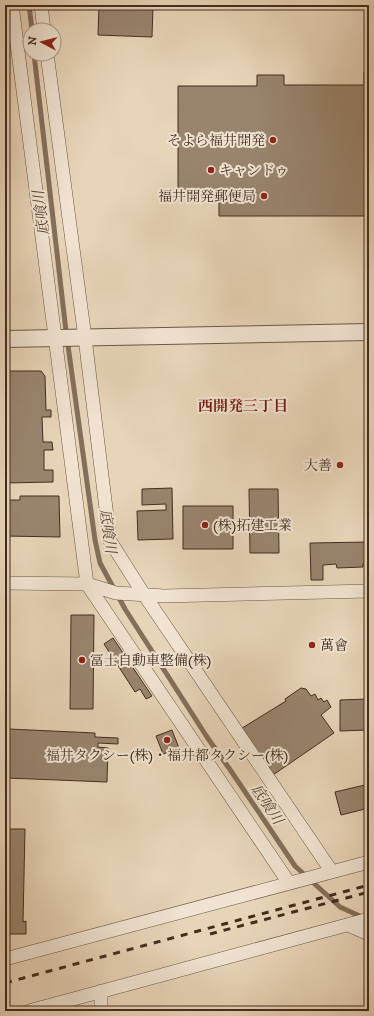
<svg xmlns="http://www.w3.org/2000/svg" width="374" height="1016" font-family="'IM FELL DW Pica','Noto Serif JP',serif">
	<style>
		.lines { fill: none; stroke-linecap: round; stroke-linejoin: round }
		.stream { stroke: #846f5b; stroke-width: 5 }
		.building { fill: #99846e; stroke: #432d1e }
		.minor-casing { stroke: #6c5744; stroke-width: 14 }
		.tertiary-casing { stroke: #6c5744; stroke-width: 18 }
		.minor { stroke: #f0e3d1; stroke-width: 13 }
		.tertiary { stroke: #f0e3d1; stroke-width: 16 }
		.rail { stroke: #432d1e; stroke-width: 3; stroke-dasharray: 7 7; stroke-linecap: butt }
		.poi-dot { fill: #8f2418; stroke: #f0e3d1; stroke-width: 1.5 }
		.labels { text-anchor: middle; stroke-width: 4; stroke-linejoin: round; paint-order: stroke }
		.poi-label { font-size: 14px; fill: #432d1e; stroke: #f0e3d1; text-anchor: start }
		.water-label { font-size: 15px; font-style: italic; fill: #5e4838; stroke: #f0e3d1 }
		.neighbourhood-label { font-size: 15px; font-weight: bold; fill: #7a1f14; stroke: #f0e3d1 }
	</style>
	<rect width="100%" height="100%" fill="#e8d4b8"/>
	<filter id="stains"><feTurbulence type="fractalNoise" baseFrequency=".005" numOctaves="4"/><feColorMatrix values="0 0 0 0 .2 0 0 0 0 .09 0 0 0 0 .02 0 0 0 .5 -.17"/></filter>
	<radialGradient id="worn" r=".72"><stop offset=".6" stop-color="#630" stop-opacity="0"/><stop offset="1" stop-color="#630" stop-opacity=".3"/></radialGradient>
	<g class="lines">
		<path class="stream" d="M29 5 32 30
			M34 54 66 331 95 540 100 563 125 609 207 737 231 771 295 866 340 907 364 918"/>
	</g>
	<path class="building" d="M99 5H153L152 37 98 35Z
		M364 72H369V216H219V193H178V86H257V75H284V85H364Z
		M5 197H7V242H5Z
		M5 371H41L45 376 46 410H51V417H42L43 442H52L53 450H44V470H53V482L5 483Z
		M172 488 173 539 138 540 137 511 166 510V504L142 505V489Z
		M249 489H278L279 553H250Z
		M20 496H59L60 537 5 536V500H20Z
		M183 506H233V549H183Z
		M369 542V564H363V567L337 568 336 564 323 565V580H311L310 543Z
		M71 615H94L93 709H70Z
		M113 638 152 696 146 699 140 689 135 692 104 644Z
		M301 688 306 689 311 696 315 694 318 700 321 698 324 702 327 700 331 707 321 715 334 733 270 777 239 730 286 701 285 699Z
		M369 699V730L340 731V700Z
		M9 729 95 733V737L118 738V744L98 743V747L108 748 107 782 7 778Z
		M172 730 179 748 163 754 156 736Z
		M369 784V808L341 815 335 792Z
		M5 829H25L23 922 26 921V934H5Z"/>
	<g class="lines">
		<g class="minor-casing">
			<path id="minor" d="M12 5 87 584 289 883
				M41 5 44 30
				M47 54 85 338 110 541 143 593 332 872
				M5 583 87 584 116 593 164 596 369 591
				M348 925 369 934
				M5 959 369 862
				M29 1011 369 919
				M101 1011V991"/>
		</g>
		<g class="tertiary-casing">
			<path id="tertiary" d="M5 339 369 332"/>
		</g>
		<use href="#minor" class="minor"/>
		<use href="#tertiary" class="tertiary"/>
		<path class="rail" d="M210 934 369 892
			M5 983 369 885"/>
	</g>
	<g class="poi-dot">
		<circle cx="273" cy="140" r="4"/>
		<circle cx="211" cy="170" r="4"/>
		<circle cx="264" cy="196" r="4"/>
		<circle cx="340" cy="465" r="4"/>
		<circle cx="205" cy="525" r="4"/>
		<circle cx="312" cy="645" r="4"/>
		<circle cx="82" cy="660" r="4"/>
		<circle cx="167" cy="740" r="4"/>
	</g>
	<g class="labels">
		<g class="poi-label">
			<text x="265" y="145" text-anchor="end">そよら福井開発</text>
			<text x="219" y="175">キャンドゥ</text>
			<text x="256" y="201" text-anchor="end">福井開発郵便局</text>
			<text x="332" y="470" text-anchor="end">大善</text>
			<text x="213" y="530">(株)拓建工業</text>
			<text x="320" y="650">萬會</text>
			<text x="90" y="665">冨士自動車整備(株)</text>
			<text x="167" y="760" text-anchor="middle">福井タクシー(株)・福井都タクシー(株)</text>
		</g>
		<g class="water-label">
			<text transform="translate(41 213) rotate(-97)" y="5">底喰川</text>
			<text transform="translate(108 531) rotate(82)" y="5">底喰川</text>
			<text transform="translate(267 804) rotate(56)" y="5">底喰川</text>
		</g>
		<g class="neighbourhood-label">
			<text x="243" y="411">西開発三丁目</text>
		</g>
	</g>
	<rect width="374" height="1016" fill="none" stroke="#e8d4b8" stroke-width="20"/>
	<rect x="6" y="6" width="362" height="1004" fill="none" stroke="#432d1e" stroke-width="2"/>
	<rect x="10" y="10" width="354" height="996" fill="none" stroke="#432d1e"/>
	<g transform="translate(42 42) rotate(277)"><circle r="19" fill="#f0e3d1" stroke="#ab9a89"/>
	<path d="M0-3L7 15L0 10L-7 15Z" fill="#8f2418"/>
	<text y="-6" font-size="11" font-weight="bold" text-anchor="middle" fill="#432d1e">N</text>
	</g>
	<rect width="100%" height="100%" filter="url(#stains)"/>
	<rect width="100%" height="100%" fill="url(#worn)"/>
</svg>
